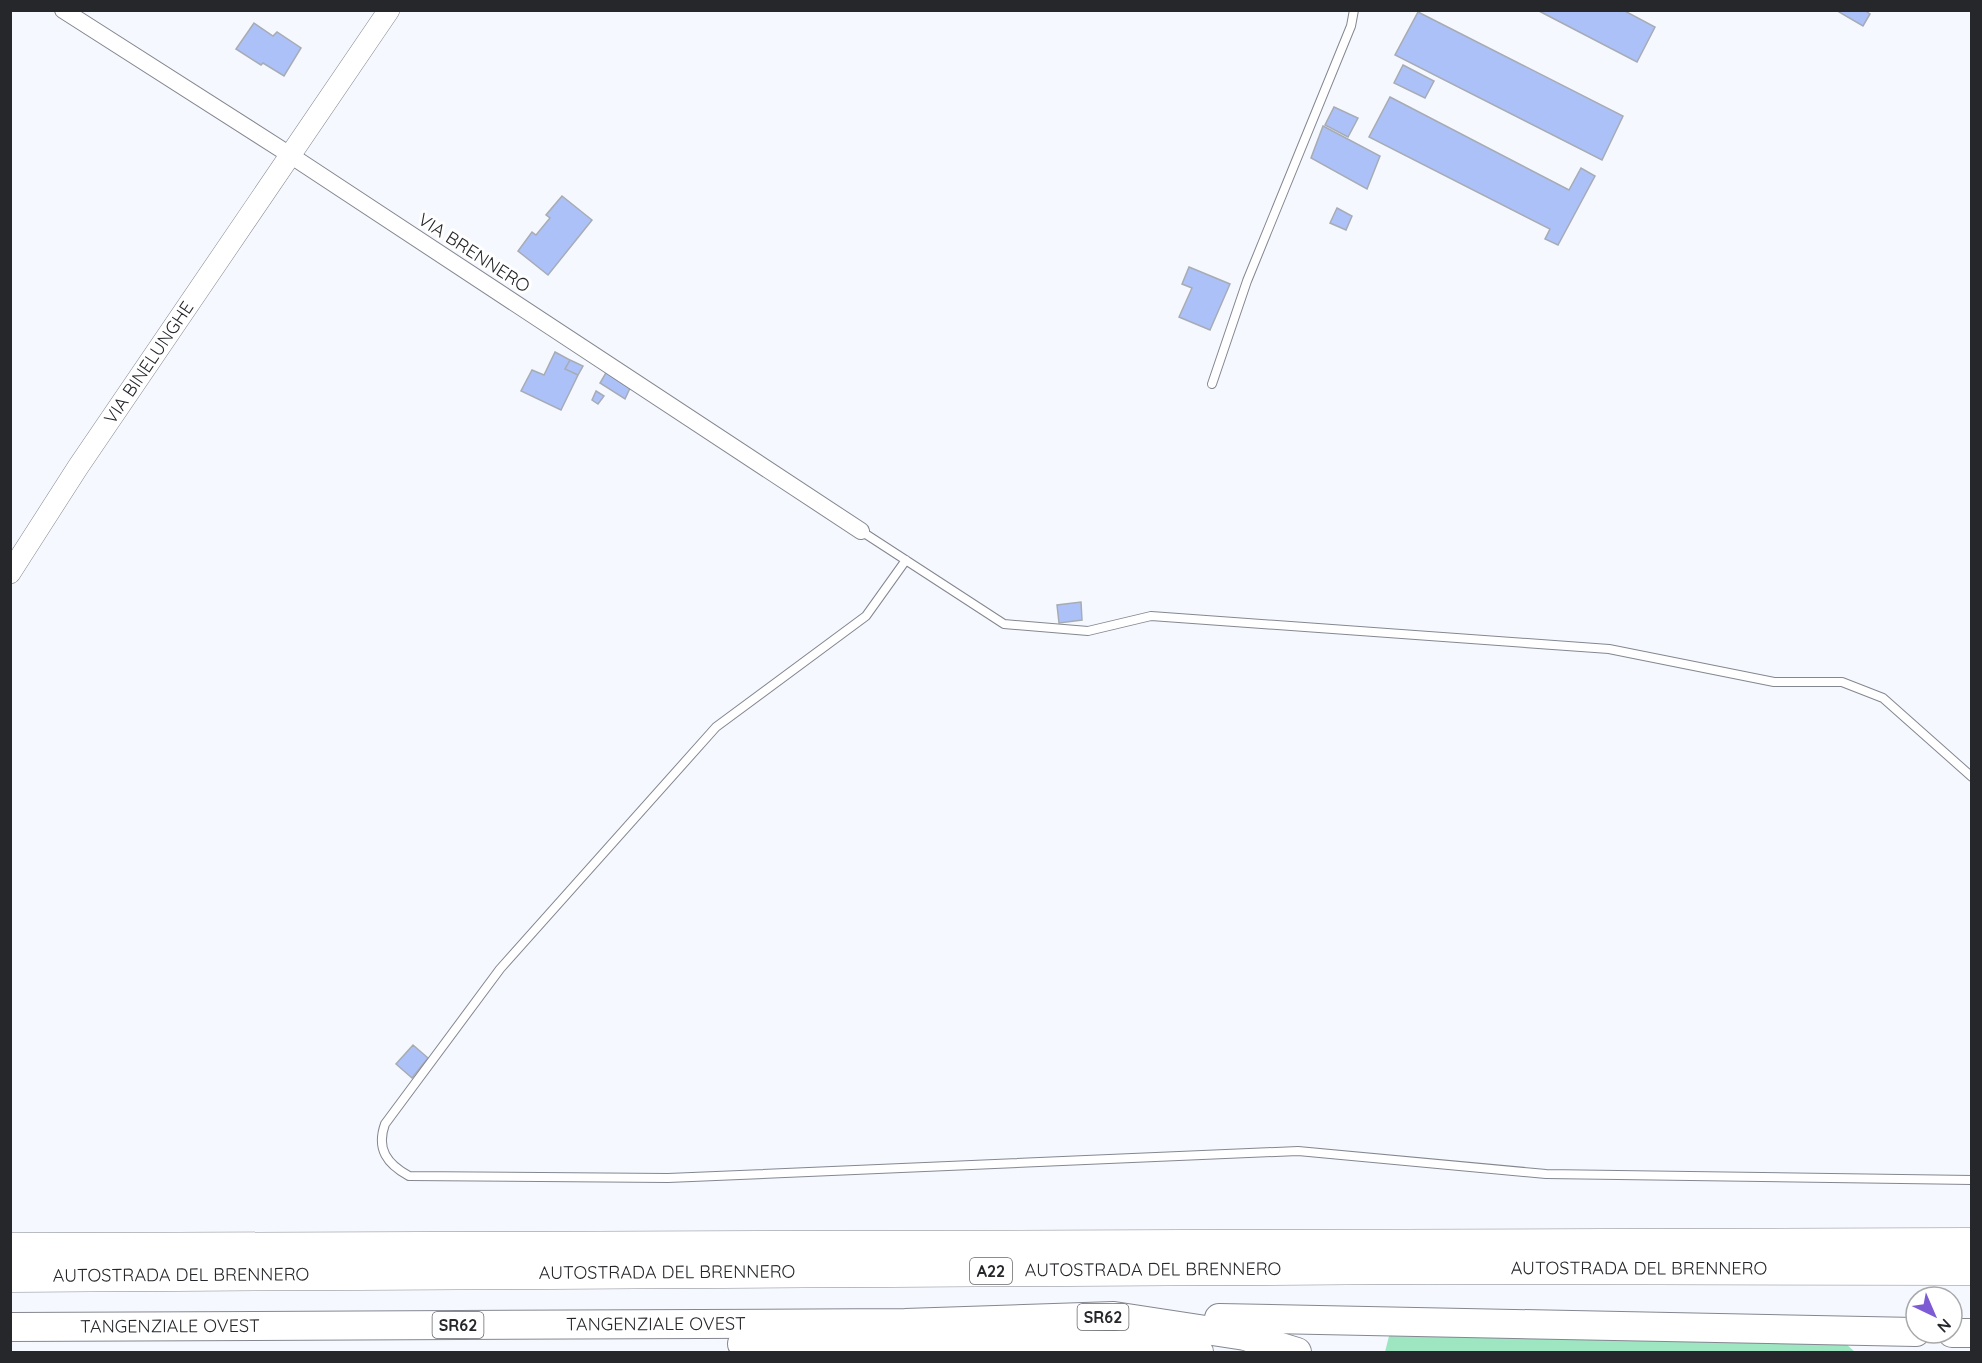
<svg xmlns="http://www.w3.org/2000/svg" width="1982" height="1363" font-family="Quicksand,sans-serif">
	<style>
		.green { fill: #9ee5c2 }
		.building { fill: #acc1f7; stroke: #a7abb4; stroke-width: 1.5 }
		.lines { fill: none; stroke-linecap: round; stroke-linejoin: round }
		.service-casing { stroke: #848790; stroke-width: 10 }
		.minor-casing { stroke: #848790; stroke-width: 18 }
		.tertiary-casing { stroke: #848790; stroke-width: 22 }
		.trunk-casing { stroke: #848790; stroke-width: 30 }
		.motorway-casing { stroke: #848790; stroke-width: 33 }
		.service { stroke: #fff; stroke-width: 8 }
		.minor { stroke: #fff; stroke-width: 16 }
		.tertiary { stroke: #fff; stroke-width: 21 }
		.trunk { stroke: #fff; stroke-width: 28 }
		.motorway { stroke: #fff; stroke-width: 32 }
		.labels { text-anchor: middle; stroke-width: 6; stroke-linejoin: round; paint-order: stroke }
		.shield { fill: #fff; stroke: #67686b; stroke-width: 1.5 }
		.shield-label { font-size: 16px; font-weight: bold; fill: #26272b }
		.street-label { font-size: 18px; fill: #26272b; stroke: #fff }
	</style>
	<rect width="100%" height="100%" fill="#f5f8fe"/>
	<path class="green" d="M1389 1336 1845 1343 1855 1352H1385Z"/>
	<path class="building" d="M1537 10H1623L1655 27 1637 62Z
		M1840 10H1864L1870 14 1863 26 1839 12Z
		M1418 12 1623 116 1602 160 1395 55Z
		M254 23 273 36 277 32 301 48 284 76 263 63 261 65 236 49Z
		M1403 65 1434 81 1425 98 1394 83Z
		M1390 97 1569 190 1581 168 1595 176 1558 245 1545 239 1550 229 1369 137Z
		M1334 107 1358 118 1348 137 1325 125Z
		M1323 126 1380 156 1367 189 1311 158Z
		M562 196 592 220 548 275 518 251 532 232 536 235 550 218 546 215Z
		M1337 208 1352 216 1346 230 1330 223Z
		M1189 267 1230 284 1210 330 1179 317 1192 288 1182 284Z
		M555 352 570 360 565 369 578 375 561 410 521 391 532 370 544 375Z
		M570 360 583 366 578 375 565 369Z
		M607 371 631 386 625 399 600 383Z
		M596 391 604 396 598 404 592 400Z
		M1081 602 1082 620 1059 623 1057 605Z
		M413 1045 428 1058 412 1078 396 1064Z"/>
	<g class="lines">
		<g class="service-casing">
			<path id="service" d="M1212 384 1247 281 1351 26 1354 10
				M861 531 1004 624 1088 631 1151 616 1609 649 1774 682H1842L1883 698 1972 777
				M906 560 866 616 716 727 500 969 385 1124C376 1149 387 1164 409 1176L668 1178 1298 1151 1546 1174 1972 1180"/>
		</g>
		<g class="minor-casing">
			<path id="minor" d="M63 10 290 155 861 531"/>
		</g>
		<g class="tertiary-casing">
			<g id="tertiary">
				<path id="s1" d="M10 573 78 467 389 10"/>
			</g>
		</g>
		<g class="trunk-casing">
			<g id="trunk">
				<path d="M1219 1318 1916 1332"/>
				<path id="s2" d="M10 1327 905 1323 1114 1316 1245 1336 1297 1352"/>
				<path d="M1952 1333H1972"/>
				<path d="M742 1344 1157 1345 1199 1352"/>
			</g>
		</g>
		<g class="motorway-casing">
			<g id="motorway">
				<path d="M10 1249 1972 1244"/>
				<path id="s3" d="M10 1276 1427 1268 1972 1269"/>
			</g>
		</g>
		<use href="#service" class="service"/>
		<use href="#minor" class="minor"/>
		<use href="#tertiary" class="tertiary"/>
		<use href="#trunk" class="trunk"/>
		<use href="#motorway" class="motorway"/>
	</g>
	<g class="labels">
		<g class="shield">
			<rect x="970" y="1258" width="42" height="26" rx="4.5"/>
			<rect x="1077.5" y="1304" width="51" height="26" rx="4.5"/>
			<rect x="432.5" y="1312" width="51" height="26" rx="4.5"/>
		</g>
		<g class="shield-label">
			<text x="991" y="1277">A22</text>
			<text x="1103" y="1323">SR62</text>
			<text x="458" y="1331">SR62</text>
		</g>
		<g class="street-label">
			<text transform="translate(474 253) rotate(33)" y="6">VIA BRENNERO</text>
			<text dy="6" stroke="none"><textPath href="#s1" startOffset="252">VIA BINELUNGHE</textPath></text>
			<text dy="6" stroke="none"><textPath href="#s3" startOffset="1629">AUTOSTRADA DEL BRENNERO</textPath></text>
			<text dy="6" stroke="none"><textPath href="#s3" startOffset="1143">AUTOSTRADA DEL BRENNERO</textPath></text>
			<text dy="6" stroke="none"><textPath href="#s3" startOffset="657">AUTOSTRADA DEL BRENNERO</textPath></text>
			<text dy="6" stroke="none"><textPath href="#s3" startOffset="171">AUTOSTRADA DEL BRENNERO</textPath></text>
			<text dy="6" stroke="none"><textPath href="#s2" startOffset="646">TANGENZIALE OVEST</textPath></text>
			<text dy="6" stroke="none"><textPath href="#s2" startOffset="160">TANGENZIALE OVEST</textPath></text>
		</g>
	</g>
	<rect width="1982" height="1363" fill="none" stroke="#26272b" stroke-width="24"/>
	<g transform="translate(1934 1315) rotate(136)"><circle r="28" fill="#ffffff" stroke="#a8a9aa" stroke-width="1.5"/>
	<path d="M0-4.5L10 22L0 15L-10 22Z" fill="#7d5bd5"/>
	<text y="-9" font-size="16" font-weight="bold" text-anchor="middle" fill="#26272b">N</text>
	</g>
</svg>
